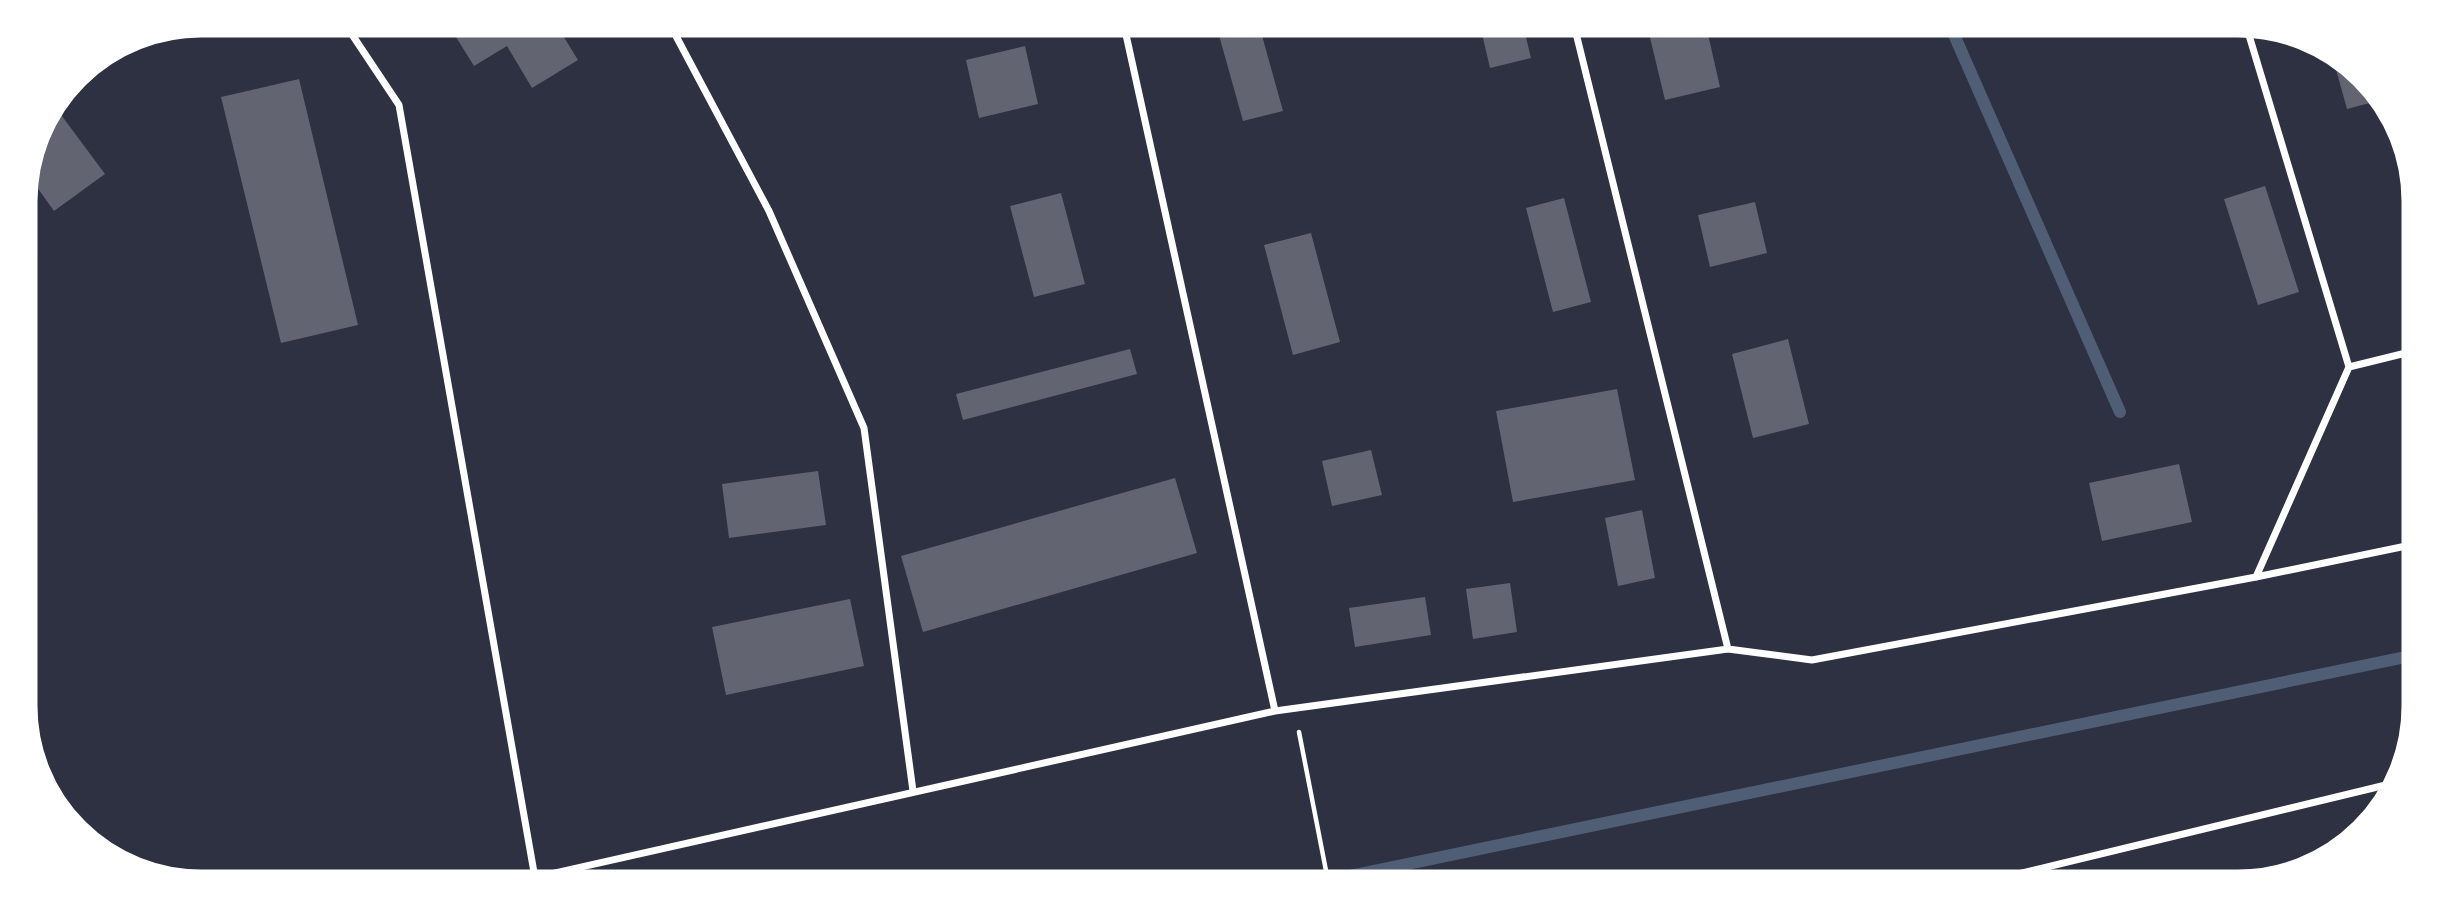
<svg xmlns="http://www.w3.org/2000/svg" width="2439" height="907" font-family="'Fira Sans Condensed',sans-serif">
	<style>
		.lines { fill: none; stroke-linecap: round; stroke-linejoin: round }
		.stream { stroke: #4f5d75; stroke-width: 12 }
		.building { fill: #626471 }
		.path { stroke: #fff; stroke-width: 4.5 }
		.minor { stroke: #fff; stroke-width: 7 }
		.rim { fill: none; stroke: #fff; stroke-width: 9 }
	</style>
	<rect width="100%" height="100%" fill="#2d3142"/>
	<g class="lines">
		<path class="stream" d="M1948 21 2120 412
			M1301 886 2410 656"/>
	</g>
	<path class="building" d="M446 21H554L578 60 532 88 507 46 474 66Z
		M1215 21H1258L1283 111 1243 121Z
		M1479 21H1522L1531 58 1490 68Z
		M1646 21H1705L1720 87 1665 100Z
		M1025 46 1038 104 979 118 966 60Z
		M2332 55 2374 83 2381 100 2347 109Z
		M299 79 358 325 281 343 221 97Z
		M53 104 105 174 54 211 26 172 39 122Z
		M2265 186 2299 292 2258 305 2224 199Z
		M1061 193 1085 284 1034 297 1010 206Z
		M1564 198 1591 302 1553 312 1526 208Z
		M1755 202 1767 253 1710 267 1698 215Z
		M1311 233 1340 342 1293 355 1264 245Z
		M1788 339 1809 424 1753 438 1732 354Z
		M1130 349 1137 374 963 420 956 394Z
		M1617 389 1635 480 1513 502 1496 411Z
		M1371 450 1382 495 1332 506 1322 461Z
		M2179 464 2192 522 2102 541 2089 483Z
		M818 471 826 525 729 538 722 484Z
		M1175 478 1197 553 923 632 901 556Z
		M1642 510 1655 578 1618 586 1605 518Z
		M1510 583 1517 632 1473 639 1466 589Z
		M1425 597 1431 635 1355 647 1349 608Z
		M850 599 864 666 726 695 712 627Z"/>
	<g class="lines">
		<path class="path" d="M1299 732 1329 886"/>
		<path class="minor" d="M343 21 399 105 535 878
			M668 21 769 211 864 428 913 791
			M1123 21 1275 711
			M1573 21 1728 649
			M2245 22 2349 367
			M2349 367 2414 351
			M2256 577 2349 367
			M497 886 1275 711 1728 649 1812 660 2256 577 2411 545
			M1968 886 2394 783"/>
	</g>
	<path d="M0 0H2439V907H0ZM201 33H2238A168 168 0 0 1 2406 201V706A168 168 0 0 1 2238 874H201A168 168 0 0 1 33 706V201A168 168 0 0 1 201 33Z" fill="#fff" fill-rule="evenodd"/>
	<path class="rim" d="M201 33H2238A168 168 0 0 1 2406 201V706A168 168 0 0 1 2238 874H201A168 168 0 0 1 33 706V201A168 168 0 0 1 201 33Z"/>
</svg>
